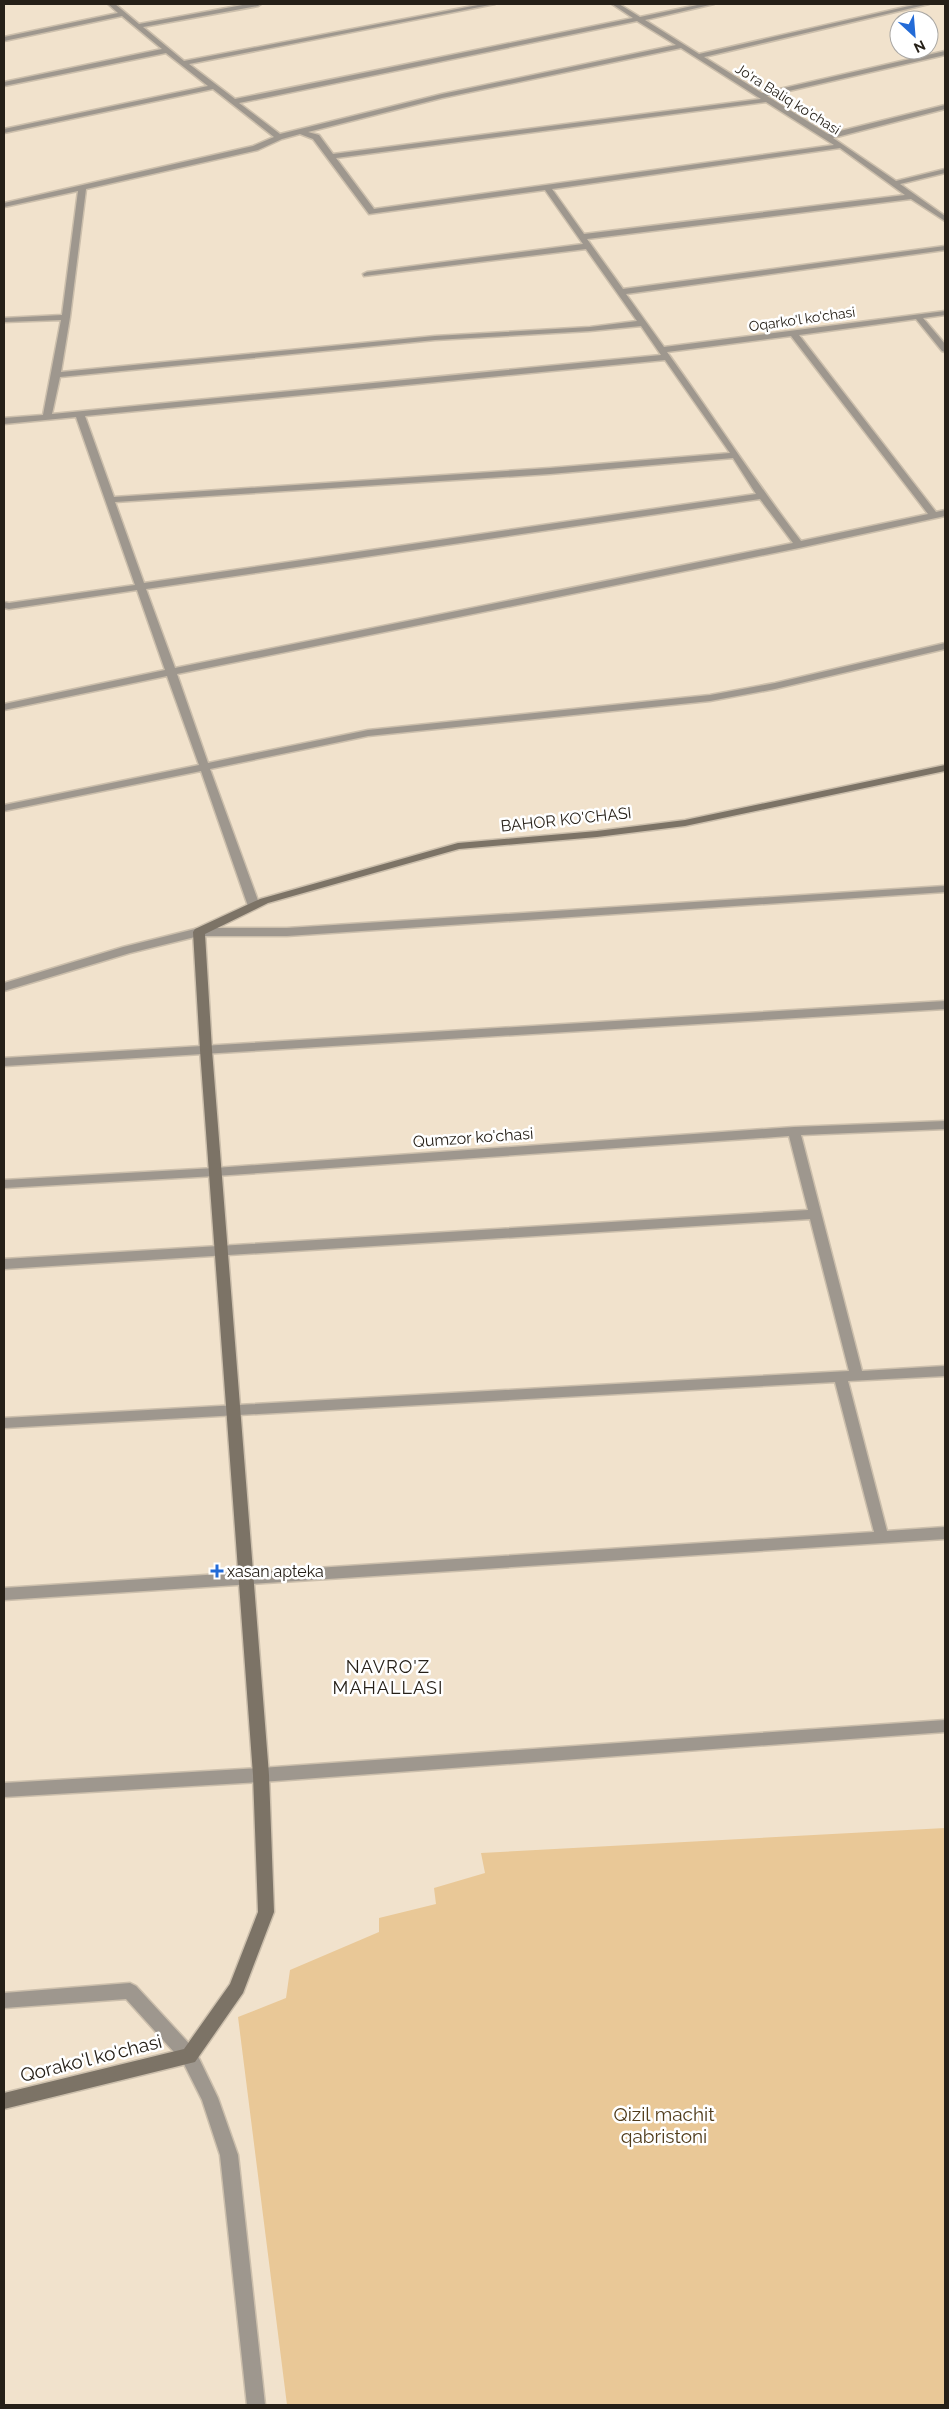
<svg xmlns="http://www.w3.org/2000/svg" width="949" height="2409" font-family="Raleway,sans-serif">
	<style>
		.green { fill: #e9c897 }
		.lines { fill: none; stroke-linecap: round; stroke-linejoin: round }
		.street-casing { stroke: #ccbfac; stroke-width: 3 }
		.secondary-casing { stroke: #ccbfac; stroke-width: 3 }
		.street { fill: #9e978e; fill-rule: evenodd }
		.secondary { fill: #7c7366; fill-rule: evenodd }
		.poi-dot { fill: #236bd7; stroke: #fff; stroke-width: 2 }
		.labels { text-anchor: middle; stroke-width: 5; stroke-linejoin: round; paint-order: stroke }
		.far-street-label { font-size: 14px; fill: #262018; stroke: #fff }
		.street-label { font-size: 16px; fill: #262018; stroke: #fff }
		.poi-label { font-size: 16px; fill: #262018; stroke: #fff; text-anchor: start }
		.neighbourhood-label { font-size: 18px; letter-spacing: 1px; fill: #262018; stroke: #fff }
		.near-street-label { font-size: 19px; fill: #262018; stroke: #fff }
		.near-park-label { font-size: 19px; fill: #503b1a; stroke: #fff }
	</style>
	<rect width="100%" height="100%" fill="#f1e2cc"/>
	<path class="green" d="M945 1828V2405H287L238 2017 286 1998 290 1970 379 1932V1918L436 1904 434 1888 485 1873 481 1853Z"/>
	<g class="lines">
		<g class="street-casing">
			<path id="street" d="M108 4H115L139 24 248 4H261L258 6 143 27 184 61 483 4H495L189 64 235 99 633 18 612 4H619L640 17 702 4H714L645 20 699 54 918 4H929L704 57 762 93 945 51V55L767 96 828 134 945 105V109L833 138 896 181 945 169V173L900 184 945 216V221L911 199 587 239 623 289 945 246V250L626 294 664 347 945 311V315L923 318 945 344V352L942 351 916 319 799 335 936 512 945 510V516L799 548 177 674 208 763 368 730 710 695 775 683 945 643V649L775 689 710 701 368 736 210 769 260 906 254 909 248 906 201 771 4 811V805L199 765 167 676 4 710V704L165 670 137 590 9 609 4 608V602L9 603 135 585 76 417 4 424V418L43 415 61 320 4 322V318L62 315 78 191 4 207V203L253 146 274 137 213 89 4 133V129L208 86 166 53 4 86V82L162 49 122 16 4 41V37L118 13ZM637 21 676 45 442 94 280 134 239 103ZM681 48 761 99 333 154 319 135 308 132 442 98ZM766 102 834 145 374 209 336 158ZM300 134 313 139 369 214 545 190 583 244 367 272 363 274 364 276 586 249 637 321 590 327 435 336 61 372 70 317 86 189 258 150 282 139ZM840 148 905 195 584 234 552 189ZM641 326 661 355 52 414 60 377 435 340 590 331ZM791 336 928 514 801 541C754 480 711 413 667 352ZM665 360 730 453 550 468 114 497 85 416ZM733 458 756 494 144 583 115 502 550 474ZM760 499 793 543 175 668 146 589Z
				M945 886V892L287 936H199L130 953 4 991V983L123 947 199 928H287Z
				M945 1001V1009L4 1066V1058Z
				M945 1121V1129L801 1135 862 1371 945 1366V1376L848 1381 887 1531 945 1527V1539L4 1600V1588L874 1532 835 1382 4 1428V1418L849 1371 810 1219 4 1269V1259L808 1210 789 1136 215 1176 4 1188V1180L215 1168 794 1127Z
				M945 1720V1732L261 1782 4 1797V1783L261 1768Z
				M130 1983 136 1986 195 2050 218 2098 238 2155 265 2405H247L220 2155 202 2100 183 2062 126 1999 4 2008V1993Z"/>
		</g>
		<g class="secondary-casing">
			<path id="secondary" d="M945 765V771L685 826 597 837 459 849 268 903 205 934 212 1050 269 1775 274 1912 243 1993 195 2062 4 2109V2093L184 2049 230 1984 258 1912 253 1775 200 1050 193 932 195 929 260 899 458 843 597 831 685 820Z"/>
		</g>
		<use href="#street" class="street"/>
		<use href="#secondary" class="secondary"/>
	</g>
	<path class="poi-dot" d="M214.5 1563.5h5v5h5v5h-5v5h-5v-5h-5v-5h5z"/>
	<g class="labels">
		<g class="far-street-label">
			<text transform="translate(788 99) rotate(32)" y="5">Jo'ra Baliq ko'chasi</text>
			<text transform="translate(802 319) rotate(-8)" y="5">Oqarko'l ko'chasi</text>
		</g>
		<g class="street-label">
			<text transform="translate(566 819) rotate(-6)" y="6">BAHOR KO'CHASI</text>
			<text transform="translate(473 1137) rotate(-4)" y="6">Qumzor ko'chasi</text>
		</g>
		<g class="poi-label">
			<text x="227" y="1577">xasan apteka</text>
		</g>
		<g class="neighbourhood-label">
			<text x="388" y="1673">NAVRO'Z<tspan x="388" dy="21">MAHALLASI</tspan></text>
		</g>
		<g class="near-street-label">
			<text transform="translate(91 2058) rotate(-14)" y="7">Qorako'l ko'chasi</text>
		</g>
		<g class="near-park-label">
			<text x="664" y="2121">Qizil machit<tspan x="664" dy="22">qabristoni</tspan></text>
		</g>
	</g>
	<rect width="949" height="2409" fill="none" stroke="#262018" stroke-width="10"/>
	<g transform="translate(914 35) rotate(154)"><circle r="24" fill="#ffffff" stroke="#a8a6a3"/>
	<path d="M0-4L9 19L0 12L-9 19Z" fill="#236bd7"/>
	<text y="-8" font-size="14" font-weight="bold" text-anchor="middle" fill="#262018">N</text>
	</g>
</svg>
